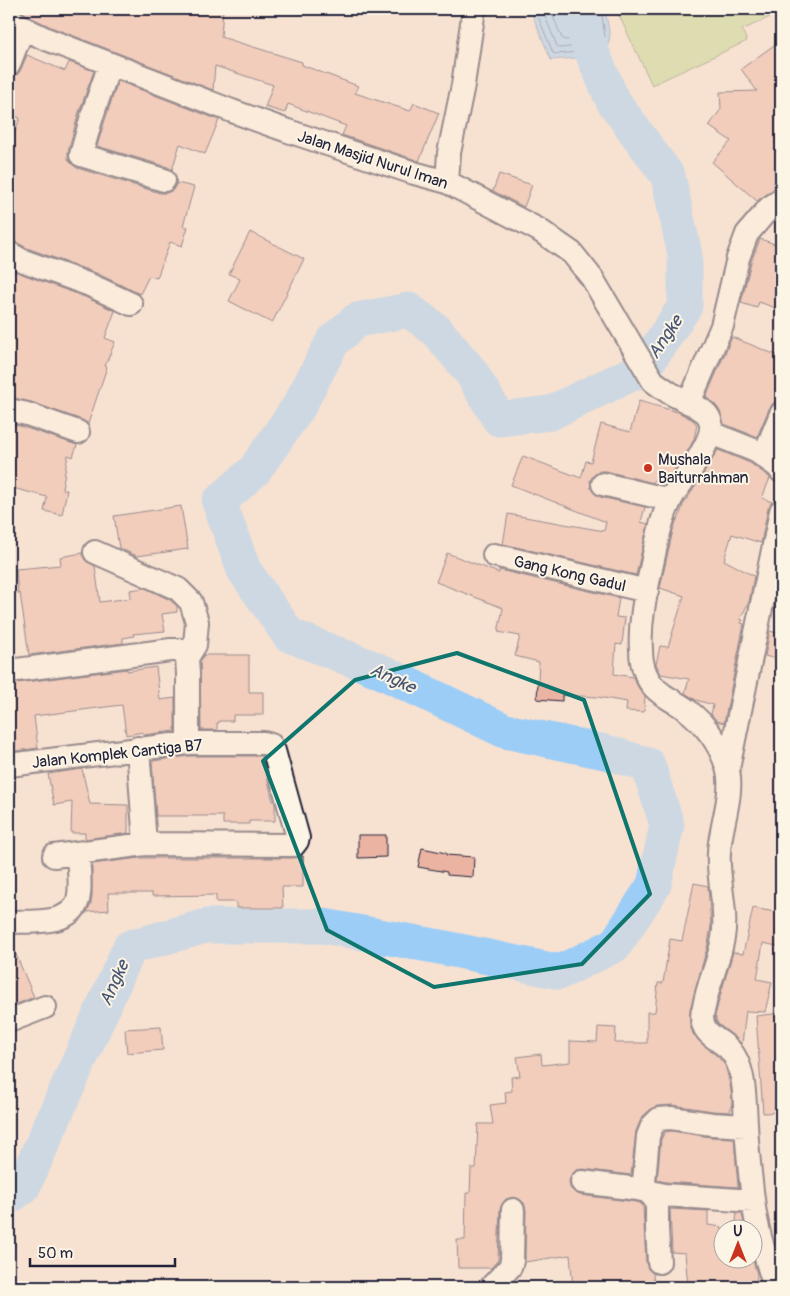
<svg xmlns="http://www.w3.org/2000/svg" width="790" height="1296" font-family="Pangolin,sans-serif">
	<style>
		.green { fill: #bed58b; stroke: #707c63 }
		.water { fill: #9bcdf7; stroke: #6b89ac }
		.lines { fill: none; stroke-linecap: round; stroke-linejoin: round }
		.shore { stroke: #526686; stroke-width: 1 }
		.river { stroke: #9bcdf7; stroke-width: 35 }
		.building { fill: #ebb3a2; stroke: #22223b }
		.minor-casing { stroke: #22223b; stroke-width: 26 }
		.minor { stroke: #fcf5e5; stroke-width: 22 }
		.marked { fill: none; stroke: #0f766e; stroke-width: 4; stroke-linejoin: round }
		.poi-dot { fill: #c8321e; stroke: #fcf5e5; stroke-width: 2 }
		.labels { text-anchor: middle; stroke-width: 4; stroke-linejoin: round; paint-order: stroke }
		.street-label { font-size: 16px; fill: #22223b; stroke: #fcf5e5 }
		.poi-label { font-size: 16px; fill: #22223b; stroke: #fcf5e5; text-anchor: start }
		.water-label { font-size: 18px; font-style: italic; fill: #465573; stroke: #fcf5e5 }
	</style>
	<rect width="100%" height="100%" fill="#f7e1d1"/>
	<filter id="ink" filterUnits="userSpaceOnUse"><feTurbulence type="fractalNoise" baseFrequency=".02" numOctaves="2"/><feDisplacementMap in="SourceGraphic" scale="10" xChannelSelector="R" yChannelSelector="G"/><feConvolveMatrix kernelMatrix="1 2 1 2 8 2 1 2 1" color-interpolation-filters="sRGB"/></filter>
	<g filter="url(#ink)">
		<path class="green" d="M616 9H781V12L742 30 747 41 652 85Z"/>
		<path class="water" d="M530 9H605L610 36 605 56 551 60Z"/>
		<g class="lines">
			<path class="shore" d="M535 9 553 53 556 54 601 50 605 36 601 9
				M542 9 557 46 560 48 596 44 598 35 594 9
				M550 9 562 38 565 40 590 37 587 9"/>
			<path class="river" d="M9 1197 23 1187 130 947 206 926H323L440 947 560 972 615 945 654 885 667 825 648 765 610 753 505 731 378 670 289 635 244 570 219 502 254 471 299 406 333 341 357 320 409 310 437 331 471 372 499 419 550 413 644 368 685 306V255L668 176 613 101 588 43 577 9"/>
		</g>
		<path class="building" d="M19 9H223L221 37 302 62V65L358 86 355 93 410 111 414 103 439 113 419 161 342 135 346 126 288 104 285 113 265 107 273 85 215 66 213 90 51 27 30 17Z
			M781 40V180L771 191 757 201 712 162 731 141 709 126 721 109 720 92 757 91 741 69Z
			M27 55 65 71 69 62 94 71 79 112 68 151V159L72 164 77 168 160 193H167L173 190 177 183 194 187 183 226 188 227 182 246 170 242 157 278 149 276 140 294 96 273 27 248 16 242 9 240V147L20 118 9 114V77L18 74 21 69Z
			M118 81 219 120 205 154 180 144 172 170 168 167 97 146 105 120Z
			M499 174 532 185 524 207 493 191Z
			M250 232 304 259 272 323 229 301 240 279 229 274Z
			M760 239 781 246V310L759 302 757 308 741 303 751 262Z
			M9 268 17 272 85 297 115 311 105 338 115 342 105 366 107 367 88 424 82 420 31 402 9 397Z
			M732 337 781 357V401L773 403 769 409 757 437 724 424 723 420 718 408 706 397Z
			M639 401 678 412 693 420 697 425 694 439 689 449 665 483 654 480 653 483 606 471H600L594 475 590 480 591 488 594 493 600 497 645 507 641 522 648 524 636 575 503 544 508 514 604 531 606 522 511 485 523 456 581 478 586 461 591 462 601 424 630 432Z
			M9 423 23 427 77 445 73 457 68 455 62 489 67 490 62 515 44 511 47 497 9 487Z
			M718 450 750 463 768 476 770 478 762 498 772 502 768 508 761 543 732 534 724 560 754 576 749 602 740 619 743 620 741 623 744 624 724 723 717 721 711 714 713 705 696 700 685 693 689 679 661 674 656 664 660 646 668 647 684 596 660 588 673 530 677 519 678 520 683 505 704 473Z
			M181 506 188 549 137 556 119 548 114 516Z
			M82 553 85 560 95 566 100 602 131 598 130 590 145 588 170 600 177 606V612L162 614 165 631 133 634 134 636 123 638V643L29 655 20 593 18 594 16 569 61 565 60 557Z
			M447 553 499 573V570L619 598 616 617 625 618 622 645 616 644 614 674 633 677 638 687 645 697 644 712 626 711 627 702 598 697 562 695V701L537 699 539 662 515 656 520 636 498 632 503 608 436 582Z
			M770 631 781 634V643L776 659 765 656Z
			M204 655H249V692H263V715H233V721H219V723H217V730H201L200 661Z
			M156 667 160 700 175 698V731L143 735V732L126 735 122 705 34 716 38 748 9 752V684L127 669V671Z
			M189 756H262L273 801 275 803V821H249V824H223V816H156L152 761Z
			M82 769 90 804 128 805V833L85 839V833H71L72 802 54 805 48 774Z
			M358 835H386V857L358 858Z
			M422 848 446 853V855L474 857 473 877 447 875V872L418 867Z
			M303 856V887H282L283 908H236V902H216V895L152 896V893H108L109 910 87 912 91 903 92 896V864L140 858H294Z
			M694 883 708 886 711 926 708 944 690 1009V1025L693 1034 698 1040 717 1056 725 1065 728 1076 731 1090 732 1103 730 1112 713 1111 673 1105 657 1106 650 1110 642 1117 636 1131 631 1175 583 1169 576 1170 572 1174 569 1181 570 1188 574 1192 580 1195 636 1202 640 1203 643 1206 646 1263 648 1269 653 1273 654 1287H573L570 1255 525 1262 526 1210 524 1203 519 1199 514 1197 506 1199 502 1204 500 1209 498 1260 491 1268H458L457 1240H465L466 1193H470L471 1168H476L478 1124H493L490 1105 506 1103 505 1092 512 1091 511 1077 520 1076 517 1057 541 1054 542 1065 570 1062V1041L597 1042 598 1027 616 1028 615 1043H647V1012H655L658 983H663L670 939 682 941Z
			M753 908 781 913V923L777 946 763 943 757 979 772 982 765 1012 746 1011 742 1044 735 1037 718 1024 715 1016 721 993 733 952 743 954Z
			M9 938 34 997 9 1007Z
			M781 1013V1112L763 1113 756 1016Z
			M161 1027 163 1050 127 1053 125 1029Z
			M671 1131 710 1137 734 1138 738 1187 666 1182 657 1180 661 1139 665 1132Z
			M670 1209 708 1211V1225L722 1227V1258H752L757 1274 756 1287H688L685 1253 672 1252Z
			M737 1213H742L745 1228H735Z"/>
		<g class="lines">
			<g class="minor-casing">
				<path id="minor" d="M9 18 23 28 46 39 232 111 285 130 414 173 447 182 539 230 572 253 592 278 653 381C658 385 664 389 670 393 679 398 702 407 708 416 721 434 685 477 675 492 662 513 657 540 652 564 646 592 639 621 641 650 641 666 647 684 662 694 670 700 679 704 687 710 706 725 720 744 727 767 735 792 720 827 719 852 717 881 728 909 723 938 719 962 708 983 704 1007 703 1010 702 1013 702 1017 702 1035 720 1039 730 1050 737 1058 740 1067 742 1077 745 1092 745 1108 746 1123 747 1148 750 1174 753 1199 756 1229 766 1258 775 1287
					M9 64 23 28
					M110 64 92 116 81 155 164 180
					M447 182 449 153 463 85 474 9
					M9 253 21 260 90 285 131 304
					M689 403 722 326 738 258 747 234 769 208 778 202 781 201
					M9 410 27 414 78 432
					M711 433 756 451H760L767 448 781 414
					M756 451 777 466 781 471
					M603 484 670 500
					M95 552 178 589 191 602 197 622 195 645 187 658
					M494 555 647 591
					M9 671 171 650H180L187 658 188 674V743
					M138 748 145 844
					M9 765 188 743H264L271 745 274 751 298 838 297 841 294 845 145 844 54 856
					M728 769 781 511
					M9 922C30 921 71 926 78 900 82 885 78 868 78 853
					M9 1021 45 1007
					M582 1182 638 1189 664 1195 753 1201
					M659 1262 657 1228V1207L655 1199 647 1191 644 1182 648 1136 652 1126 659 1119 671 1118 712 1124 746 1126
					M491 1287 510 1267 512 1261 513 1210"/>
			</g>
			<use href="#minor" class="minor"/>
		</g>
	</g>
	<path d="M0 0H790V1296H0ZM457 653 584 700 650 894 582 964 434 987 327 930 263 761 355 680Z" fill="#f7e1d1" fill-opacity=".55" fill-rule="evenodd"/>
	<path class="marked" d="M457 653 584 700 650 894 582 964 434 987 327 930 263 761 355 680Z"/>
	<circle class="poi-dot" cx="648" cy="468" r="5"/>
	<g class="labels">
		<g class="street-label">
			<text transform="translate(373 159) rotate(18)" y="6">Jalan Masjid Nurul Iman</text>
			<text transform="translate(570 573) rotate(13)" y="6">Gang Kong Gadul</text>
			<text transform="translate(117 753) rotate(-6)" y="6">Jalan Komplek Cantiga B7</text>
		</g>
		<g class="poi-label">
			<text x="658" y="465">Mushala<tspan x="658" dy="18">Baiturrahman</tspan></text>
		</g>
		<g class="water-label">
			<text transform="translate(665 337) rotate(-56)" y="6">Angke</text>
			<text transform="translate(393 678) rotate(25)" y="6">Angke</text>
			<text transform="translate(114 983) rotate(-66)" y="6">Angke</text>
		</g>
	</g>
	<rect width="790" height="1296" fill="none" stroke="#fcf5e5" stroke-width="30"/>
	<rect x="15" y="15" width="760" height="1266" fill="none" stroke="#22223b" stroke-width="2" filter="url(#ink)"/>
	<g transform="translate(738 1244)"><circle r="24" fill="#fcf5e5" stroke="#a5a1a1"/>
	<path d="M0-4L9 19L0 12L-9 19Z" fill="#c8321e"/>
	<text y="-8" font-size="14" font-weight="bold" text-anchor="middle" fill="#22223b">U</text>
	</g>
	<path d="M30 1258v8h145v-8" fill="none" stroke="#22223b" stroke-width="2.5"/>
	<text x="38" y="1258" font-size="15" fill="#22223b" stroke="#fcf5e5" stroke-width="4" paint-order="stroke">50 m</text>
</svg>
